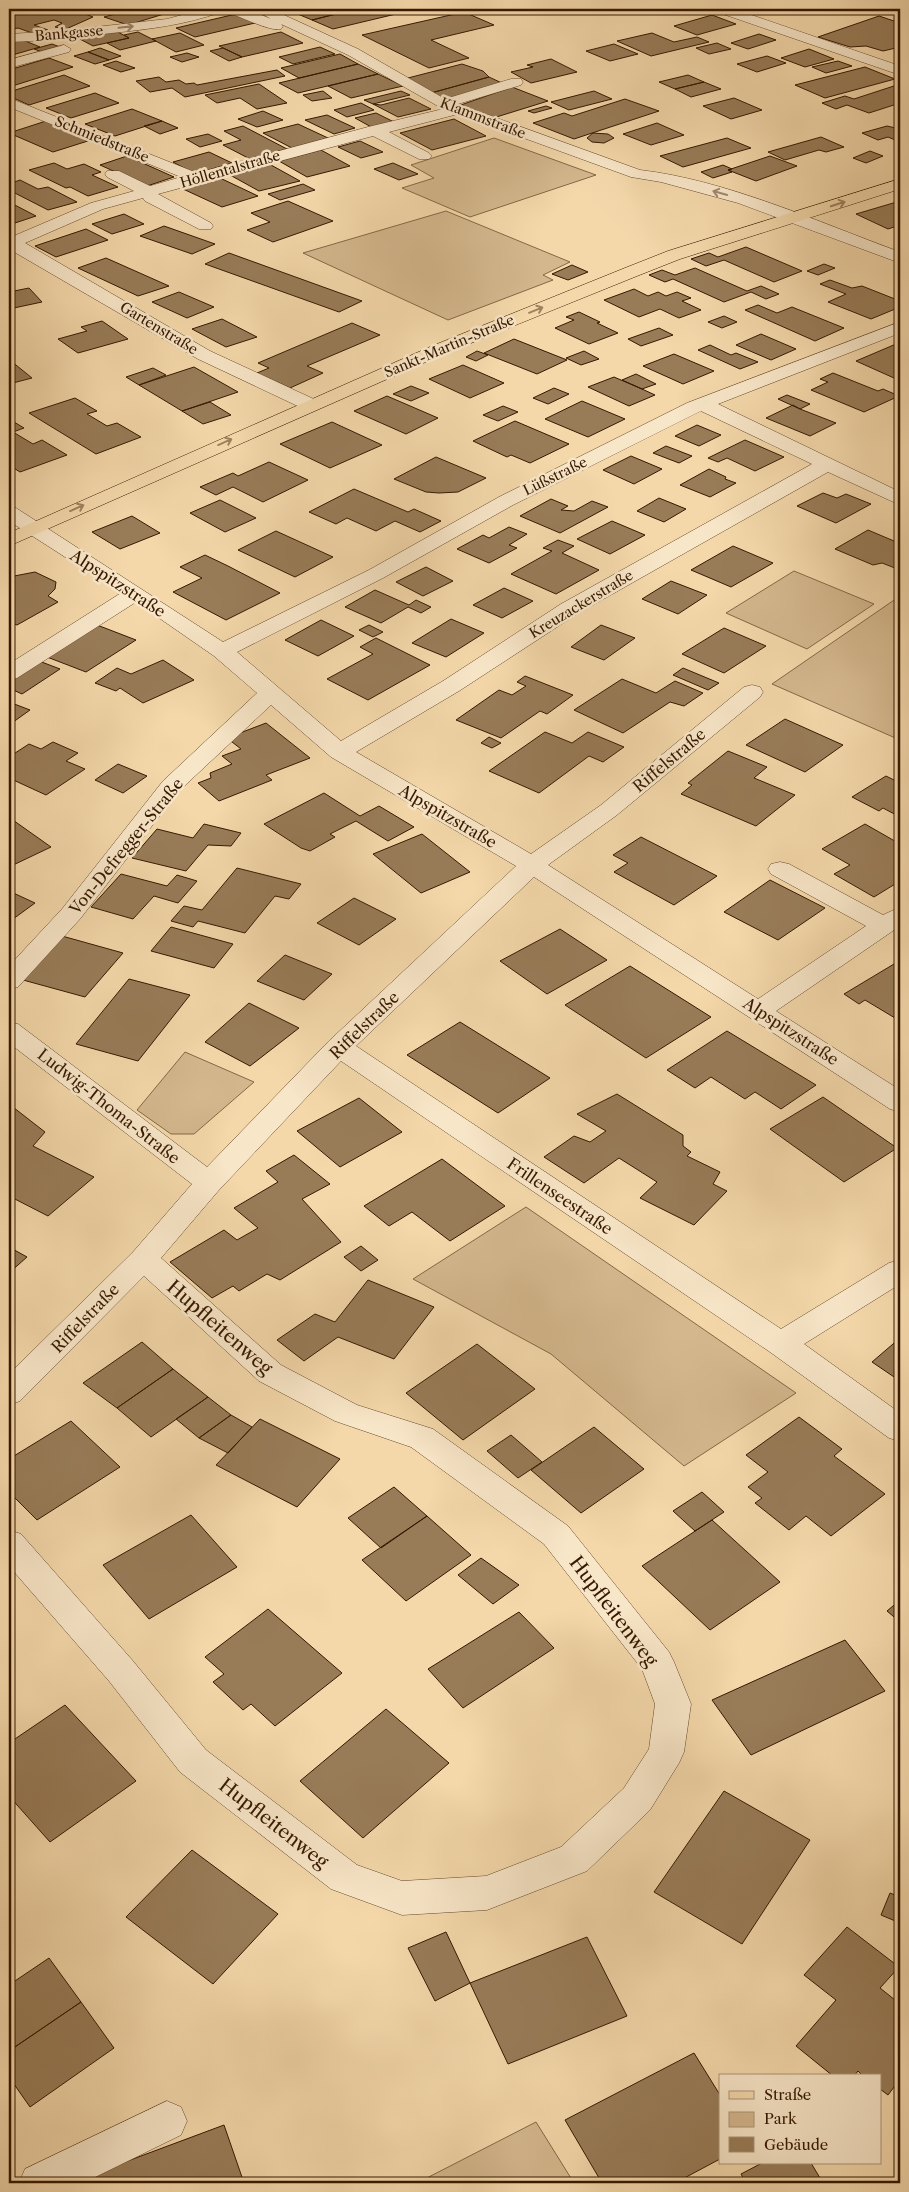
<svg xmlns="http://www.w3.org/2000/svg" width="909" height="2192" font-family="'Libre Caslon Text',serif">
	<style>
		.green { fill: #d4b78d; stroke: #846846 }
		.building { fill: #987c58; stroke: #351800 }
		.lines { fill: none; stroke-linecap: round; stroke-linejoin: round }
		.minor-casing { stroke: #65482a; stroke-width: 1 }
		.major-casing { stroke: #351800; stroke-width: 1 }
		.minor { fill: #f8e6c8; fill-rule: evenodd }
		.major { fill: #f4d8aa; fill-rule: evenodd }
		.oneway { stroke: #a0896e }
		.oneway2 { stroke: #9e825e }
		.labels { text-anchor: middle; stroke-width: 5; stroke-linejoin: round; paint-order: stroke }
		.far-street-label { font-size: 14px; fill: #351800; stroke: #f8e6c8 }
		.street-label { font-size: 16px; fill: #351800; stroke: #f8e6c8 }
		.near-street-label { font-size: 19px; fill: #351800; stroke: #f8e6c8 }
	</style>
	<rect width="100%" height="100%" fill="#f4d8aa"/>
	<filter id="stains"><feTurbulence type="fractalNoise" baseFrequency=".004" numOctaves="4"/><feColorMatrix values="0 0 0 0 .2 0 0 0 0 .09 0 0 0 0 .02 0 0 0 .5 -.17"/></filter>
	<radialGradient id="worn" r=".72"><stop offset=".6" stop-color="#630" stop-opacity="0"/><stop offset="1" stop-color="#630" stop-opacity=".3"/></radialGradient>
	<path class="green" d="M494 138 596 175 470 217 402 188 434 178 411 165Z
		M446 211 570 262 543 275 553 280 448 320 303 253Z
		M794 571 874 604 807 649 726 613Z
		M900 596V740L772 684Z
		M185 1052 254 1082 194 1134H171L137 1110Z
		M526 1207 796 1393 684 1466 551 1354 413 1279Z
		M536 2122 574 2183H417Z"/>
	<path class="building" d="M34 9H86L78 11 93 17 66 29 55 27 62 23 54 20 34 25 48 30 35 34 18 28 9 30V14Z
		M91 9H134L108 14Z
		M134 9H174L177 10 128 25 104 17Z
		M305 9H350L352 10 312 20 293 12Z
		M385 9 396 14 333 29 312 20 356 9Z
		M862 9H880L888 11 879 14Z
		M464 12 494 25 431 40 469 58 429 68 362 35Z
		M236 14 255 23 195 37 176 28Z
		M712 15 736 24 697 35 674 26Z
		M879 16 900 23V47L883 51 866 46 850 47 818 37Z
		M114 30 129 38 93 46 78 38Z
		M138 32 156 41 120 50 107 43 129 38 124 35Z
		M281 32 303 43 242 57 219 46Z
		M180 33 204 45 176 52 152 39Z
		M652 33 674 42 697 37 709 42 651 56 617 41Z
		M759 34 776 40 748 49 731 43Z
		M18 38 40 47 9 56V41Z
		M717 43 731 49 709 54 696 48Z
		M52 44 60 47 42 52 34 49Z
		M614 44 638 54 610 61 586 51Z
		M320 47 335 54 293 64 279 57Z
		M100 48 121 56 109 60 88 52Z
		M223 48 242 57 229 61 210 51Z
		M809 49 834 59 805 67 781 58Z
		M88 52 109 60 95 64 74 56Z
		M187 53 199 57 182 62 170 57Z
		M340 54 358 64 299 78 281 68Z
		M767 56 786 63 757 72 737 64Z
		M49 58 73 67 9 87V70Z
		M551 59 577 72 531 83 511 72 533 67 527 65Z
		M116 61 135 68 121 72 103 65Z
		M838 61 852 66 826 73 812 67Z
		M358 64 378 74 298 93 279 83Z
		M462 64 483 71 489 77 431 93 408 78Z
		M865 67 895 79 825 98 795 85Z
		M277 70 285 76 185 97 172 88 150 92 136 81 159 77 166 82 179 80 186 84 194 83 197 85Z
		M378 74 403 86 351 98 328 86Z
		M64 75 90 86 29 105 9 96V92Z
		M688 75 704 82 675 89 659 82Z
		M489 77 504 84 444 100 431 93Z
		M704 82 721 89 691 97 675 89Z
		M259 84 287 103 257 109 240 98 217 103 205 95Z
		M900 84V103L869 113 847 105 836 109 822 103 845 96 854 99Z
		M512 87 548 101 490 119 458 106Z
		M323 91 332 98 312 101 303 95Z
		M401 91 410 95 373 104 364 100Z
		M594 91 612 99 569 110 551 102Z
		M95 93 119 103 71 118 46 108Z
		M409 98 431 109 398 117 373 104 381 105Z
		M734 98 762 110 731 119 703 106Z
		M625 99 659 111 574 139 533 123 564 113 572 116Z
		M361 103 374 110 347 117 334 110Z
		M546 106 552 108 534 113 528 111Z
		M132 109 162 121 115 136 85 124Z
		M263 111 283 120 257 127 238 119Z
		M376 113 394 122 373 128 355 118Z
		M327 115 355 128 334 134 305 120Z
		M454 119 486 136 432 150 400 133Z
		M46 121 91 140 53 152 9 133Z
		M162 121 178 128 160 134 144 126Z
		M657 123 684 135 651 145 623 134Z
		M298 124 328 138 292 148 263 133Z
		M243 126 287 149 250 159 223 145 241 140 224 131Z
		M887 126 900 129V142L888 137 878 140 862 133Z
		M593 133 608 134 614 138 604 143 592 142 587 138Z
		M208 134 222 141 200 147 186 139Z
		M821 137 844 147 826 152 819 150 785 160 768 152Z
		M727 138 751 148 683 167 660 156Z
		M360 141 383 152 361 158 338 147Z
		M321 150 350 166 307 177 279 161Z
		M870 151 883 156 866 163 853 158Z
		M209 152 232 163 195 174 173 162Z
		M127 156 174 177 147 186 100 165Z
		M770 156 797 166 756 181 728 170Z
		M54 163 67 169 84 164 101 172 92 175 118 187 88 196 70 187 66 188 29 170Z
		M393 163 418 174 399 180 374 169Z
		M271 165 300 181 259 191 230 175Z
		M723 165 732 169 728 170 732 172 713 178 701 172Z
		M220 178 258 196 222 207 183 189Z
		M20 180 38 189 48 187 77 202 48 210 9 190V184Z
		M303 184 315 190 280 200 268 194Z
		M288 201 333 221 273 242 247 230 270 222 251 213Z
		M900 201V225L888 229 856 214Z
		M9 202 36 216 12 224 9 222Z
		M124 214 144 224 112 234 92 224Z
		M164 226 215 244 192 254 140 236Z
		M86 229 108 240 56 257 35 246Z
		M746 247 802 271 774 282 724 260 706 266 691 259 709 253 718 257Z
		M229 253 362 301 339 312 205 264Z
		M106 258 169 286 138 296 78 268Z
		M824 264 835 268 818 275 807 271Z
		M572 265 588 272 568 280 552 274Z
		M695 268 747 291 761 286 779 294 766 299 751 292 724 302 673 279 665 282 649 275 662 270 675 275Z
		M830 280 852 288 862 286 900 301V307L871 319 828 302 846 294 820 284Z
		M29 288 42 302 9 309V292Z
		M634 289 648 296 658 292 666 296 677 292 691 298 682 301 701 310 679 318 660 309 639 317 604 300Z
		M179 292 214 307 187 318 152 302Z
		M758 305 777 313 792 307 844 328 815 341 745 310Z
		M579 312 600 322 597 323 618 333 589 344 555 328 574 320 566 317Z
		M724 316 737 322 722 328 708 322Z
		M222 319 257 337 226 347 192 329Z
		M102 321 128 339 78 353 58 339 87 331 81 327Z
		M352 323 380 335 307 366 323 373 290 388 257 373 269 368 258 363Z
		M659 328 673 335 641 346 628 339Z
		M761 334 796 349 771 360 736 345Z
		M514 339 567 360 537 374 484 353Z
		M896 344 900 346V375L894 378 856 361Z
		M710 345 731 355 736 353 758 362 740 369 698 350Z
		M477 351 488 355 476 361 466 357Z
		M584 351 599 359 581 365 566 358Z
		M674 354 714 371 683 384 643 366Z
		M9 361H11L32 378 9 384Z
		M463 365 504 383 470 398 429 379Z
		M194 367 238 392 182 411 139 385Z
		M153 368 166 375 139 385 126 377Z
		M833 373 878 391 883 389 899 396 864 412 811 390 828 382 820 379Z
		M636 374 656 384 642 389 622 380Z
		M614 377 642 389 655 395 629 406 588 387Z
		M411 386 429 393 411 401 393 394Z
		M554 388 569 394 548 404 533 398Z
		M787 395 810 404 800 409 778 399Z
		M387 396 438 418 406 434 354 411Z
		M75 398 97 411 87 414 107 426 117 423 141 437 96 454 29 413Z
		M582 401 625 419 588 437 545 419Z
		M210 402 231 415 203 424 182 411Z
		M793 405 800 409 836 423 810 436 766 418Z
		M503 406 518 412 498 421 483 415Z
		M9 419 24 428 13 432 33 444 42 440 67 455 20 472 9 465Z
		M515 421 569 444 530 463 511 455 507 457 473 441Z
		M332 422 382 445 330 468 280 444Z
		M697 425 721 435 699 446 675 436Z
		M745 440 784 457 755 471 727 458 718 462 708 458Z
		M666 446 692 456 679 463 653 453Z
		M631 456 662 469 634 484 603 470Z
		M436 457 486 478 458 492 439 493 426 492 394 479Z
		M269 462 308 480 263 502 233 487 216 495 200 487 233 473 238 476Z
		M709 469 726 477 725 479 736 483 710 497 680 485Z
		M354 489 408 512 414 509 441 521 420 532 395 521 376 531 347 518 336 524 309 512Z
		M823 493 837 498 846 494 871 504 836 523 797 506Z
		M659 498 686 509 664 522 637 511Z
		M551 499 568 506 561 510 574 511 592 501 608 507 560 533 520 516Z
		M220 500 256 518 225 532 190 513Z
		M132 516 160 533 120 549 92 532Z
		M612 521 645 535 610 554 577 539Z
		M509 527 527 534 509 545 517 548 489 563 457 549 483 535 489 538Z
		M868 530 894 541 900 537V570L882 563 873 565 835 549Z
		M276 531 333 557 295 577 238 550Z
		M558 540 574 546 562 553 599 570 556 594 511 574 552 551 543 548Z
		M733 546 773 563 731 587 691 570Z
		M205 555 228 566 280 593 226 620 173 592 202 578 180 567Z
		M426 567 453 581 423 596 396 582Z
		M35 572 56 582 55 589 48 596 58 602 17 625 9 622V577Z
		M671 581 707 595 678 614 642 599Z
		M504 588 533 601 502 618 473 605Z
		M375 590 409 605 416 600 431 607 421 613 408 607 381 623 345 607Z
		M451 619 484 633 446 657 412 643Z
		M321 620 354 636 318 656 285 640Z
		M97 625 136 640 86 672 47 657Z
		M369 625 383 632 373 637 359 630Z
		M601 625 635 638 604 660 571 647Z
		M724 628 766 646 724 673 682 654Z
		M376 638 430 665 368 700 327 679 373 654 360 647Z
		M163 660 194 680 143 703 120 688 116 691 95 683 117 668 131 674Z
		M39 661 60 669 22 694 9 688V680Z
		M683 668 719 683 708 690 673 675Z
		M525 676 573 695 547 714 540 711 501 738 456 720 499 690 512 695 526 686 517 682Z
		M622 679 656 693 675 681 703 693 684 706 670 702 623 733 574 710Z
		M9 702 30 710 9 725Z
		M785 719 843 745 805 772 746 745Z
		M266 723 310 758 266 775 272 780 219 801 198 783 211 778 210 773 232 764 222 756 241 749 227 738Z
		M545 732 572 743 588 732 624 747 603 762 589 756 539 793 489 771Z
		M489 737 501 743 492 748 481 743Z
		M53 742 78 753 66 761 85 769 46 795 9 778V757L29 744 41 749Z
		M728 751 767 767 754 778 795 795 756 826 681 794 692 785 688 783Z
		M118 764 147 776 123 793 95 780Z
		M886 776 900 783V817L883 808 879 811 852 797Z
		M324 793 360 816 379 806 414 827 388 841 356 821 330 834 335 837 310 851 301 848 264 824Z
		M10 818 51 847 9 867Z
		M204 824 241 833 231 846 208 845 186 871 132 858 157 829 193 838Z
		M865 824 900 844V881L874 897 834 874 850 865 822 849Z
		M422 834 470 872 421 893 373 854Z
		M641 837 717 876 674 905 614 872 628 863 613 855Z
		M237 868 301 884 289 899 275 896 245 933 198 921 193 927 171 921 184 906 202 910Z
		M121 874 167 886 177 875 197 881 178 903 154 896 133 919 91 907Z
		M770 880 825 908 778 940 724 912Z
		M9 891 35 903 9 922Z
		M354 898 396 919 359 945 317 923Z
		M171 927 233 944 214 968 151 951Z
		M560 929 607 960 547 994 500 961Z
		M62 936 123 953 85 997 23 980Z
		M285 955 332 974 304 1000 257 981Z
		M894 964 900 968V1021L865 1000 859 1004 844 994Z
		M630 966 711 1017 646 1058 565 1005Z
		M129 979 190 995 138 1061 76 1044Z
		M249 1003 299 1028 250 1066 205 1042Z
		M460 1022 550 1078 498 1113 407 1055Z
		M727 1031 816 1085 781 1109 755 1092 745 1099 711 1077 695 1088 667 1070Z
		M617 1094 683 1135V1146L691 1152 687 1156 720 1172 713 1184 727 1191 694 1225 640 1198 657 1182 619 1158 584 1183 544 1157 574 1136 590 1142 606 1131 577 1114Z
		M823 1097 897 1148 844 1182 770 1129Z
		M359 1098 402 1132 340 1167 297 1131Z
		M9 1104 45 1132 33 1146 94 1177 48 1216 9 1196V1152L15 1147 9 1142Z
		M294 1155 330 1184 302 1199 341 1242 280 1280 267 1274 239 1291 233 1286 212 1298 170 1262 224 1230 237 1240 258 1228 234 1208 278 1182 266 1171Z
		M442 1159 505 1206 450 1241 412 1212 389 1226 364 1206Z
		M361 1246 378 1260 361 1271 344 1257Z
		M9 1247 27 1257 9 1273Z
		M368 1280 434 1307 394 1359 338 1337 304 1361 277 1340 315 1314 335 1322Z
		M900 1338V1381L872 1362Z
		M142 1342 173 1369 117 1408 83 1383Z
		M477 1344 535 1389 463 1440 406 1393Z
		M173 1369 208 1397 151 1437 117 1408Z
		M208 1397 231 1415 199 1438 176 1419Z
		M231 1415 252 1427 228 1453 199 1438Z
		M799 1417 842 1449 834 1456 885 1494 831 1536 806 1516 789 1530 755 1503 762 1498 748 1487 768 1472 746 1455Z
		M260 1419 340 1459 297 1507 216 1465Z
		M71 1421 120 1467 37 1520 9 1492V1459Z
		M594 1427 644 1469 581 1513 531 1470Z
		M511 1435 542 1462 518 1478 487 1451Z
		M394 1487 427 1516 381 1548 348 1518Z
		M702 1492 724 1512 695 1531 673 1511Z
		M191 1515 237 1567 149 1619 103 1565Z
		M427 1516 471 1555 406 1601 362 1560Z
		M712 1520 780 1582 710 1630 642 1566Z
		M481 1558 519 1585 493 1604 458 1575Z
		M900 1600V1622L887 1611Z
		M268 1609 342 1673 275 1726 251 1704 243 1710 213 1682 224 1674 205 1657Z
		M519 1612 554 1648 463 1708 428 1669Z
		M845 1640 885 1691 751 1755 712 1700Z
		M65 1705 136 1781 50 1842 9 1796V1743Z
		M386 1709 449 1763 363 1838 300 1781Z
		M724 1791 810 1840 742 1944 654 1892Z
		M192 1850 278 1914 213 1984 126 1917Z
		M890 1893 900 1897V1923L881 1915Z
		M847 1927 899 1967 880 1988 900 2004V2079L888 2095 880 2089V2076H863L858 2071 854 2076H833L796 2046 836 2000 804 1975Z
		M446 1932 470 1983 435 2001 408 1948Z
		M587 1937 627 2016 508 2064 470 1983Z
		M49 1958 81 2002 9 2051V1985Z
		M81 2002 114 2048 30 2107 9 2077V2051Z
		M694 2053 720 2095V2159L675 2183H602L565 2120Z
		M224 2125 244 2183H83L82 2178Z
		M762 2163H811L823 2183H746L741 2174Z"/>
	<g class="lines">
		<g class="minor-casing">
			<path id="minor" d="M9 9H21L19 12 9 14Z
				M204 9H223L221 12C185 25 150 29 112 33 78 37 43 41 9 42V34L60 31 167 19Z
				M223 9H247L271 19 254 9H271L358 49 445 99 511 79H521L523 82 521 85 458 104 640 170C726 180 818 222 900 252V263L738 203 661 182 631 177 458 114 389 132 429 153 432 156 429 159H419L373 136 158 194 211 223 213 226 211 229H199L145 201 143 198 103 209 25 243 210 351 318 401 320 405 318 409H304L198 359 9 249V238L91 203 134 191 107 177 105 174 107 171H119L150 186 181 177 9 107V98L197 173 368 127 443 109 348 55 281 24 283 26 281 29C269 32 239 15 225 12Z
				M715 9H734L900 66V75L717 12Z
				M64 45 71 49 69 52 9 68V60Z
				M900 322V333L718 404 900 492V505L828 472 577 614 459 691 356 752 531 854 601 805 744 687 752 685 760 687 763 692 760 697 617 815 548 865 758 999 866 926 771 874 768 869 771 864 780 862 789 864 883 915 900 907V926L776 1011 900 1090V1112L890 1109 534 877 356 1046 781 1329 889 1263 900 1260V1284L804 1344 900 1413V1441L889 1438 770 1352 341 1061 219 1190 161 1258 281 1365 357 1405 433 1429 568 1526 669 1652 674 1662 691 1704 684 1752 679 1763 650 1810 587 1871 487 1910 402 1915 331 1889 180 1772 109 1681 9 1566V1530L21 1534 133 1661 206 1750 357 1865 402 1881 486 1876 561 1847 624 1788 649 1749 655 1704 642 1669 544 1544 411 1447 335 1421 259 1381 144 1276 20 1401 9 1405V1374L133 1252 192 1184 9 1043V1022L18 1024 207 1167 329 1041 516 866 331 757 271 705 179 791 80 919 18 987 9 989V966L62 909 163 781 257 693 214 656 136 602 17 678 9 680V664L121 593 9 521V506L16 508 223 642 369 570 499 497 687 403ZM701 411 812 464 561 604 443 681 341 741 237 652 383 578 513 505Z
				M167 2101 181 2107 187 2121 181 2135 83 2183H19L25 2169Z"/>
		</g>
		<g class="major-casing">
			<path id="major" d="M900 179V189L680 259 637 276 444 354 9 546V533L432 346 625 268 668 251Z"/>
		</g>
		<use href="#minor" class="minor"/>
		<use href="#major" class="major"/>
	</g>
	<defs><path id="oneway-shaft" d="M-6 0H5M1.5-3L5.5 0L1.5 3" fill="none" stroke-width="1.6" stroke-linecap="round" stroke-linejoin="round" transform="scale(1.25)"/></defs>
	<g class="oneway">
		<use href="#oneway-shaft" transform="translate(126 27) rotate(-6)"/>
		<use href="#oneway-shaft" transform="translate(720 193) rotate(-164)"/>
	</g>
	<g class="oneway2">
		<use href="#oneway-shaft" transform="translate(838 204) rotate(-18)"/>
		<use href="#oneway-shaft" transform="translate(536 310) rotate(-22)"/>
		<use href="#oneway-shaft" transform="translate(225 442) rotate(-24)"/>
		<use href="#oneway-shaft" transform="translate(77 508) rotate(-24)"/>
	</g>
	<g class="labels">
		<g class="far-street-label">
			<text transform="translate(69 33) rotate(-5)" y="5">Bankgasse</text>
			<text transform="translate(483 118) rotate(21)" y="5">Klammstraße</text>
			<text transform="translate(102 139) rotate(22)" y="5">Schmiedstraße</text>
			<text transform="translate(230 169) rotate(-16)" y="5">Höllentalstraße</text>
			<text transform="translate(159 328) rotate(31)" y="5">Gartenstraße</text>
			<text transform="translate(449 346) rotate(-23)" y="5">Sankt-Martin-Straße</text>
			<text transform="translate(555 476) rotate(-26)" y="5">Lüßstraße</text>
			<text transform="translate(581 604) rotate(-31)" y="5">Kreuzackerstraße</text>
		</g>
		<g class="street-label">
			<text transform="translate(118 583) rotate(33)" y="6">Alpspitzstraße</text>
			<text transform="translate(669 760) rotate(-40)" y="6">Riffelstraße</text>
			<text transform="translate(448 816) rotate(30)" y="6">Alpspitzstraße</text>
			<text transform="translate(126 846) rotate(-51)" y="6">Von-Defregger-Straße</text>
			<text transform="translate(364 1025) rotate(-44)" y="6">Riffelstraße</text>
			<text transform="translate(791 1031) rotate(33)" y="6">Alpspitzstraße</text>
			<text transform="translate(109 1106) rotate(38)" y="6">Ludwig-Thoma-Straße</text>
			<text transform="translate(560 1196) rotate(34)" y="6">Frillenseestraße</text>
			<text transform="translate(85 1318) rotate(-46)" y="6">Riffelstraße</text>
		</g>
		<g class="near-street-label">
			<text transform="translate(220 1327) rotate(41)" y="7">Hupfleitenweg</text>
			<text transform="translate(614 1611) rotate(53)" y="7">Hupfleitenweg</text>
			<text transform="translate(274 1823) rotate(38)" y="7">Hupfleitenweg</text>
		</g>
	</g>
	<rect width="909" height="2192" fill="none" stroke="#f4d8aa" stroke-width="30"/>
	<rect x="10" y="10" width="889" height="2172" fill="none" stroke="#351800" stroke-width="2.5"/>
	<rect x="15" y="15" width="879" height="2162" fill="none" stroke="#351800"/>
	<rect x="719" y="2074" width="162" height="90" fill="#f8e6c8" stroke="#aa9478"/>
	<rect x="729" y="2091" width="25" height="8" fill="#f4d8aa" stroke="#aa9478"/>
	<text x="764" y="2100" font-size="15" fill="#351800">Straße</text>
	<rect x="729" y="2112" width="25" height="15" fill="#d4b78d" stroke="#aa9478"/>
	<text x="764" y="2124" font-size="15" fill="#351800">Park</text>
	<rect x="729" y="2137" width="25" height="15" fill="#987c58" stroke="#aa9478"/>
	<text x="764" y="2150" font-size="15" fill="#351800">Gebäude</text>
	<rect width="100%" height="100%" filter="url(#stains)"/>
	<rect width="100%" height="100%" fill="url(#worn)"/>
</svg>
